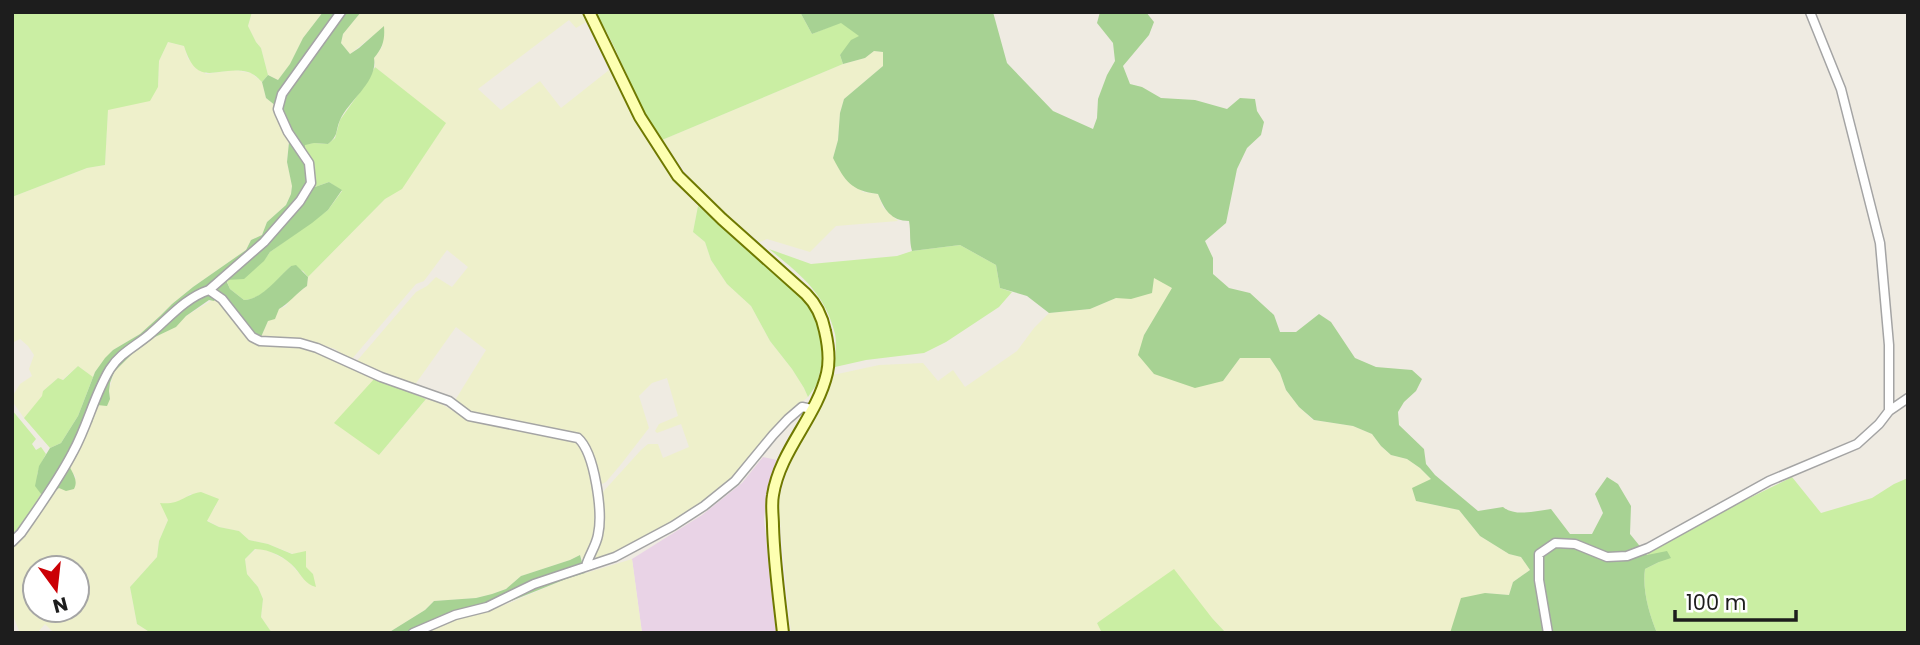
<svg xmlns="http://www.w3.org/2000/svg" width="1920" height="645" font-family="Poppins,sans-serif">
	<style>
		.industrial { fill: #e9d3e6 }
		.farmland { fill: #eef0cb; fill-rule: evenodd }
		.grass { fill: #caeea3 }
		.forest { fill: #a7d293 }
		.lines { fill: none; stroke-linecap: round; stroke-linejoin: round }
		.minor-casing { stroke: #a4a4a4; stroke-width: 11 }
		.secondary-casing { stroke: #6f7900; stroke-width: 14 }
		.minor { stroke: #fff; stroke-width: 8 }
		.secondary { stroke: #fdffb1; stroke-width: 10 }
	</style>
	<rect width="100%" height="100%" fill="#efebe2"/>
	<path class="industrial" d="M763 457 777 460 768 486 764 519 776 633H642L632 559 702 515 742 483Z"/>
	<path class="farmland" d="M252 12H323L303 38 290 65 278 80 268 75 261 48 256 42 248 26Z
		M361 12H581L586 22 576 28 569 20 478 89 501 110 540 81 561 108 609 70 639 128 663 165 687 195 698 206 693 232 705 242 711 260 727 284 751 306 770 341 792 369 804 388 808 397 792 410 773 429 734 479 699 505 625 549 594 561 593 559 602 537 603 514 601 494 641 450 648 444H658L663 458 689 447 681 424 657 433 655 431 659 424 678 416 667 378 652 383 639 396 649 428 622 463 606 482 600 485 591 452 586 440 581 437 474 415 454 402 486 350 456 327 414 386 382 374 356 362 416 292 427 286 436 277 452 287 468 267 447 250 424 281 416 284 351 360 335 349 305 339 261 337 268 321 279 309 286 306 289 300 307 286 308 277 385 199 402 188 445 124 375 67 374 58 382 47 384 27 350 54 341 43 343 34Z
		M168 42 184 46 188 59 206 74 234 70 251 73 262 82 266 98 276 106 289 138 287 162 292 185 291 194 286 205 267 222 262 235 251 240 246 250 193 287 172 304 160 316 140 334 113 350 95 372 93 377 78 366 62 380 58 378 43 391V396L24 418 12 401V397L20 384 32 376 29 369 34 355 28 346 20 339 12 343V197L87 168 105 165 108 109 158 87 159 61Z
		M874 51 883 52V66L844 99 840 113 838 140 833 158 863 192 878 194 883 207 898 221 836 226 810 252 767 239 760 242 721 211 692 181 662 140 843 64 865 58Z
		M1154 277 1173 288 1144 335 1223 381 1240 358H1270L1280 373 1286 390 1299 407 1313 420 1353 426 1372 434 1381 446 1391 455 1407 459 1420 468 1432 480 1416 501 1459 510 1480 536 1509 554 1521 557 1530 570 1513 582 1509 595 1485 593 1455 622 1450 633H1226L1212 618 1097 622 1102 633H791L778 502 791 459 825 396 833 375 879 365 923 363 938 381 953 370 965 387 1017 351 1034 328 1049 313 1090 309 1116 298H1131Z
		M216 298 220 301 246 335 255 343 301 346 322 352 375 378 379 455 426 399 438 402 469 420 576 440 587 456 595 494 596 533 589 552 583 560 580 555 570 560 521 576 506 589 492 594 476 598 434 601 425 610 388 633H272L261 617 263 599 258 587 247 574 245 559 256 549H265L288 561 304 579 306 552 293 554 268 544 249 540 239 531 219 527 206 520 216 506 190 494 182 501 172 504 168 520 159 541 157 557 130 587 137 624 151 633H54L45 624 37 633H20L12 613V547L27 534 53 493 76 477 70 470 68 455 83 426 92 423 97 405 110 399 109 391 114 372 132 354 155 337 175 327 186 316ZM35 568H77V610H35Z
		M632 559 642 633H424L451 621 484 612 512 602 566 579Z"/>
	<path class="grass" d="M12 12H252L248 26 256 42 261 48 268 75 262 82C258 78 254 74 248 72 217 64 198 91 184 46L168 42 159 61 158 87 150 101 108 110 105 165 87 168 12 197Z
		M596 12H800L812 34 841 22 860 36 840 55 843 64 662 140C644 117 634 88 621 62 614 45 605 29 596 12Z
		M375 67 446 123 402 189 385 199 308 277 303 271 291 266C278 278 264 299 244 300L230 289 226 279C243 281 261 266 270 252L328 210 342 191 329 182 315 187 307 178 305 144 314 143 328 144 335 138 340 120 367 82Z
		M698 206 799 294 813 313 821 338 822 363 817 384 808 397 804 388 792 369 770 341 751 306 727 284 711 260 705 242 693 232Z
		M960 245 996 265 1000 288 1012 292 999 307 946 342 924 353 866 360 835 367C835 357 837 344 835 334 825 293 800 274 769 249L811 264 897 256 912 251Z
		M78 366 93 377 78 416 61 443 50 448 24 418 42 396 43 391 58 378 63 380Z
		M375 378 426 399 379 455 334 423Z
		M12 410 36 439 32 444 36 450 41 447 46 454C38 469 33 479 41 494L18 532 12 536Z
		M1792 477 1821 513 1872 498 1894 484 1908 478V633H1657C1649 614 1642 589 1645 569L1659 562 1645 553 1721 512Z
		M201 492 219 499 207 521 219 527 239 531 249 540 268 544 292 554 306 551V567L313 574 316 587C305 584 302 576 295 568 286 558 270 549 255 549L245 559 247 574 258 587 263 599 261 617 272 633H151L137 624 130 587 157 557 159 541 168 520 160 503C181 505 183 495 201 492Z
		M1174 569 1212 618 1226 633H1102L1097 623Z"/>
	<path class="forest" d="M323 12H361L343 34 341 43 350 54 359 48 384 26C385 40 383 47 374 58 378 82 349 100 340 120 335 132 339 135 328 144L314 143 305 145 307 178 315 187 329 182 342 190 328 210 312 223 270 252 264 261 244 279 226 280 230 289 244 300C263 299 277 278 291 266L296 265 308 277 307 286C298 292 287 305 279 309L275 319 268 321 261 337 254 336 219 293 214 301 209 300 186 316 176 327 155 337 132 354 114 372 110 383 109 391 110 399 107 406 97 405 92 423 83 426C78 436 69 448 68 458 68 471 80 477 74 489L66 491 59 488 53 493 41 494 35 486 39 466 50 448 61 443 78 416 95 372 105 358 113 350 140 334 160 316 172 304 193 287 246 250 251 240 262 235 267 222 286 205 291 194 292 186 287 162 290 132 276 106 266 98 262 82 268 75 278 80 290 64 303 38Z
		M800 12H993L1007 63 1053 111 1093 129 1097 118 1098 99 1107 75 1115 61 1113 43 1097 23 1100 12H1146L1154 22 1149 35 1123 66 1130 84 1142 87 1161 98 1195 100 1227 109 1240 98 1255 99 1257 111 1264 122 1261 135 1247 148 1237 169 1226 223 1205 241 1213 258V274L1229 288 1250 293 1274 315 1280 332H1296L1319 314 1331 322 1355 358 1376 367 1412 370 1422 379 1416 391 1404 402 1398 412 1399 425 1424 449 1426 464 1435 475 1478 511 1503 507C1515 517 1536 511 1551 509L1570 534H1592L1603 513 1595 494 1607 477 1618 484 1631 506 1630 534 1647 555 1667 551 1671 558 1659 562 1645 569C1642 589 1649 614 1657 633H1450L1461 598 1485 593 1509 595 1513 582 1530 570 1521 557 1509 554 1480 536 1459 510 1416 501 1412 488 1431 479 1420 468 1407 459 1391 455 1381 446 1372 434 1353 426 1314 420 1299 407 1286 390 1280 373 1270 358H1240L1223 381 1195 388 1154 374 1138 355 1144 335 1172 288 1154 278 1152 293 1131 299 1116 298 1090 309 1049 313 1027 296 1000 288 996 265 960 245 912 251C909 240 911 232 909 221 891 221 884 209 878 194 851 191 845 181 833 158L838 140 840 113 844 99 883 66V52L874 51 865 58 843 64 840 55 851 40 859 36 841 23 812 34Z
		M580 555 585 573 566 579 484 612 451 621 424 633H388L425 610 434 601 476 598 492 594 506 589 521 576 570 560Z"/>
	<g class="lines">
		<g class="minor-casing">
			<path id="minor" d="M1810 12 1841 89 1880 243 1889 345V411
				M209 290 264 242 300 201 311 183 309 163 288 132 279 112 278 109 282 94 341 12
				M12 542 21 533C39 507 58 481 73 452 88 425 94 395 110 369 120 353 136 346 150 334 169 318 185 298 209 290L222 299 252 337 260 341 300 343 317 348 381 377 449 401 469 416 578 438C595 453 603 513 598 535 596 546 589 555 586 566
				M413 633 455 615 487 607 534 584 615 557 673 526 704 506 735 481 773 435 788 419 802 407 812 409
				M1548 633 1539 580V554L1555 543 1575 544 1607 557 1627 556 1648 548 1769 481 1857 444 1879 424 1889 411 1908 398"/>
		</g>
		<g class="secondary-casing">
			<path id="secondary" d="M589 12 640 117 678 176 722 219 806 294C817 305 822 316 825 331 828 344 830 360 827 373 817 417 780 450 773 495 771 505 773 516 773 526 774 562 779 597 783 633"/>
		</g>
		<use href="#minor" class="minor"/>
		<use href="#secondary" class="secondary"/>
	</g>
	<rect width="1920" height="645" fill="none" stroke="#1d1d1d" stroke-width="28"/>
	<g transform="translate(56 589) rotate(165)"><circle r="33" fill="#ffffff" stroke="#a5a5a5" stroke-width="2"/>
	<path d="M0-5L12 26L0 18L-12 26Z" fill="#cb0005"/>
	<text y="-10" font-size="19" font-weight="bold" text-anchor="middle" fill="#1d1d1d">N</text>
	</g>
	<path d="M1675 610v10h121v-10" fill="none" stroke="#1d1d1d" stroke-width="3.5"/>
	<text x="1686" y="610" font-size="21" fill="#1d1d1d" stroke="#ffffff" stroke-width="5" paint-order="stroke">100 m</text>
</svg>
